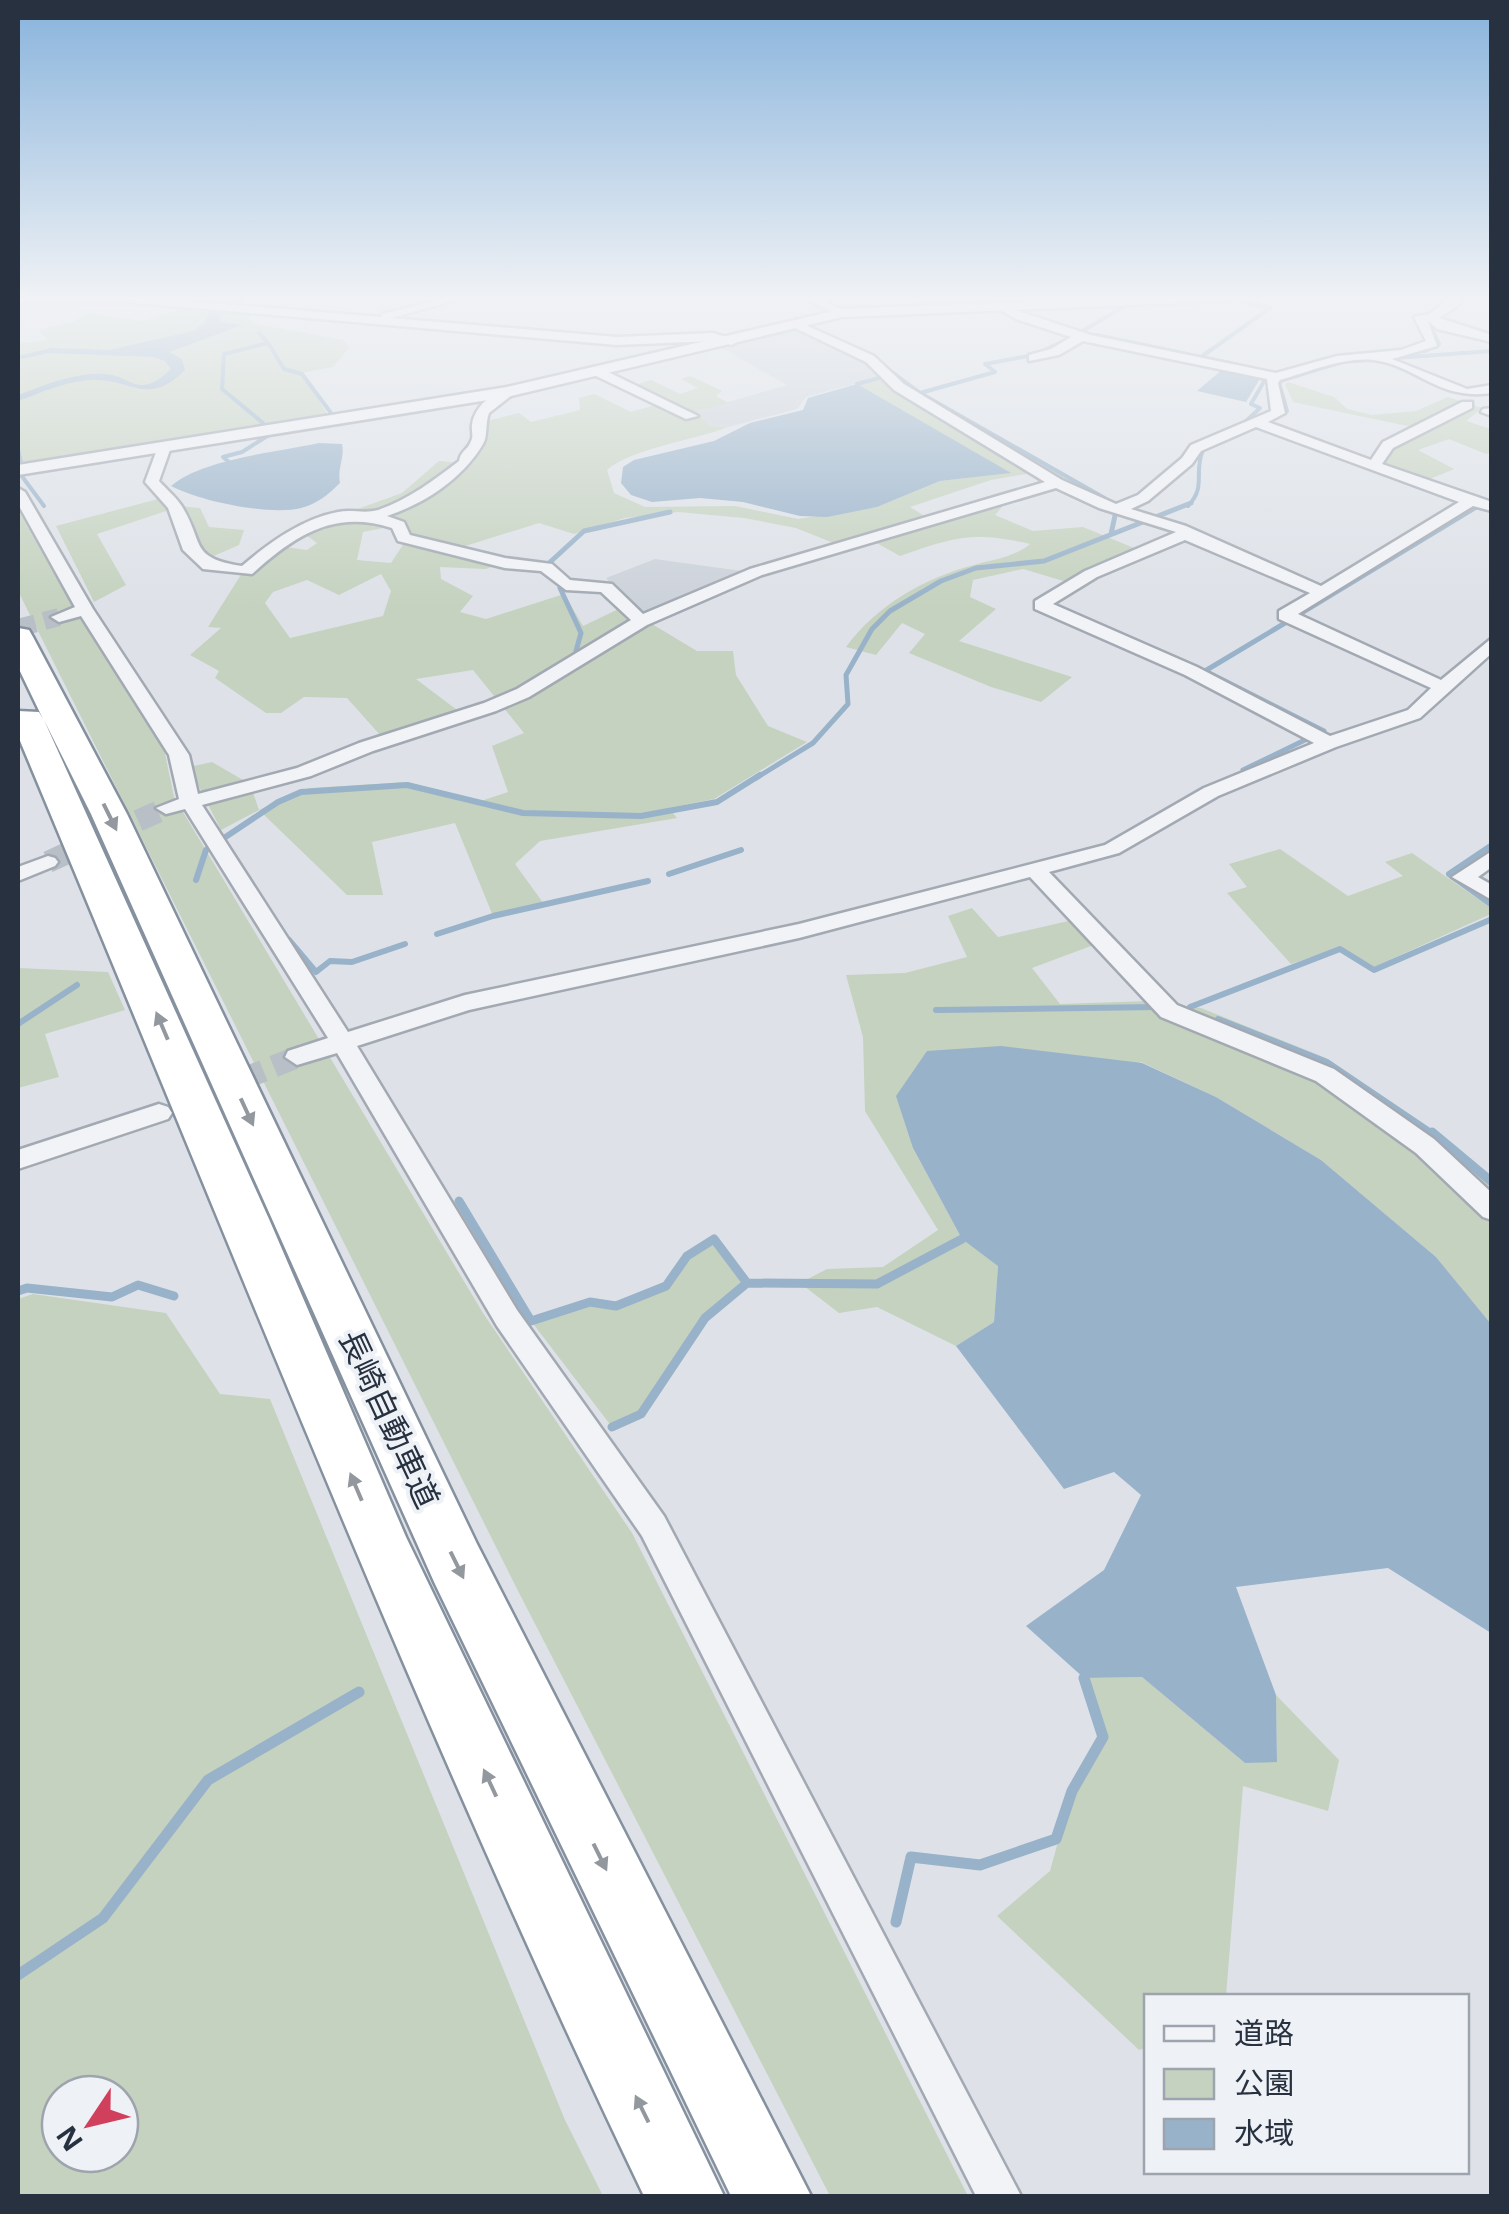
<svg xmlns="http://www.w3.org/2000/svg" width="1509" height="2214" font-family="'Noto Sans','Noto Sans JP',sans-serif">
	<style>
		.built { fill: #ccd2da }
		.green { fill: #c5d2bf; fill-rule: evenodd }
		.water { fill: #98b2c9 }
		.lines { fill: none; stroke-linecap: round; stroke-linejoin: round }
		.stream-far4 { stroke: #98b2c9; stroke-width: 4 }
		.stream-far3 { stroke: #98b2c9; stroke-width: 5 }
		.stream-far2 { stroke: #98b2c9; stroke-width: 6 }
		.stream-far1 { stroke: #98b2c9; stroke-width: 9 }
		.stream { stroke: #98b2c9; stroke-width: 11 }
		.minor-tunnel-far1 { stroke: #b9bfc6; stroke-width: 18; stroke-dasharray: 18 9; stroke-linecap: butt }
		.minor-tunnel { stroke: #b9bfc6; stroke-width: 22; stroke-dasharray: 22 11; stroke-linecap: butt }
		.minor-casing { stroke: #a3a9b2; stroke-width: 5 }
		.tertiary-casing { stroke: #a3a9b2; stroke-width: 5 }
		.motorway-casing { stroke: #85919f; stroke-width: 5 }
		.minor { fill: #f1f3f6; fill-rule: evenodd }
		.tertiary { fill: #f1f3f6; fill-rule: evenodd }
		.motorway { fill: #fff; fill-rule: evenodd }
		.oneway { fill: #93989f }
		.labels { text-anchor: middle; stroke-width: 8; stroke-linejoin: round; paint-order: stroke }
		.near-street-label { font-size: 32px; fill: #27313f; stroke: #eef1f6 }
	</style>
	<rect width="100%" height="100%" fill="#dee2e8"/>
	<path class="built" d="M795 329 857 358 883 376 806 397 797 409 728 427 709 426 697 411 787 385 718 346Z
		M655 559 749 572 642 618 606 578Z"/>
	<path class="green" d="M182 308 254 315 248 318 255 324 343 340 349 347 333 367 302 373 328 415 18 466V344L48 340 38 330 73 322 87 313 143 321Z
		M690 376 722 391 716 396 728 403 697 411 709 426 728 427C695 440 630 449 607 470L614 493 645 507 735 506 798 519 877 507 940 481 1009 473 854 383 883 376 1076 481 1107 504 1043 471 991 480 910 507 931 520 1007 501 995 515 1033 531 1083 527 1139 550 1070 583 1023 569 973 580 970 597 996 609 959 641 1072 677 1041 702 991 687 909 653 925 634 902 623 876 655 846 647C876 606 924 578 974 565 995 559 1013 558 1030 544 972 531 955 537 900 556L866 537 836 544 796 528 744 518 678 512 625 518 574 534 539 523 462 547 506 561 486 569 440 567 441 579 473 596 460 612 486 619 564 594 583 626 629 604 642 618 697 651H733L736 675 768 726 807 742 714 799 669 808 677 818 540 841 515 864 544 904 493 916 455 823 372 842 383 895H347L259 810 221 830 189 767 212 762 250 784 259 810 309 788 408 782 481 801 508 792 492 746 524 733 473 670 416 679 457 710 381 736 347 698 304 697 281 713H266L215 678 219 671 190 655 221 628 208 627 242 573 271 545 307 550 317 543 299 530 402 493 439 461 460 463 465 450 483 443 479 423 519 413 531 422 580 410 579 398 594 394 631 412 662 403 632 386 651 380 680 394 698 388 681 379ZM403 524 408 537 391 563 357 560 363 532ZM381 574 391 591 383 616 290 638 265 603 273 592 307 580 339 595Z
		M1288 382 1334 397 1347 409 1372 415 1416 411 1448 397 1482 408 1466 421 1491 429V452L1486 454 1449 439 1418 450 1454 469 1430 479 1374 460 1417 428 1293 402 1285 384Z
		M162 498 172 509 97 534 126 585 94 602 56 526Z
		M178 506 200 508 209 527 244 530 239 545 207 559 195 547Z
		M18 510 72 606 164 749 174 797 483 1313 632 1533 968 2196H830L516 1587 18 591Z
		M1280 849 1348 896 1403 876 1385 862 1412 853 1491 908V914L1374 967 1340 947 1291 964 1227 893 1247 887 1229 864Z
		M972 908 998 937 1077 919 1099 943 1032 968 1060 1004 1149 1001 1201 1008 1326 1058 1429 1127 1491 1178V1324L1436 1257 1321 1160 1216 1097 1141 1062 913 1148 962 1239 998 1265 994 1322 956 1346 877 1307 839 1313 800 1283 827 1269 883 1267 938 1230 865 1111 863 1037 846 975 905 973 967 957 948 916Z
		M18 968 108 972 125 1010 45 1034 59 1077 18 1088Z
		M714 1239 747 1283 705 1318 641 1414 612 1427 531 1321 590 1302 616 1306 666 1286 687 1256Z
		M33 1294 166 1313 220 1394 270 1399 565 2120 603 2196H18V1299ZM60 2094H120V2154H60Z
		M1142 1677 1245 1763 1277 1761 1276 1695 1339 1760 1328 1811 1243 1786 1226 1996H1146V2048L1139 2050 997 1916 1050 1871 1072 1791 1102 1737 1084 1678Z"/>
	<path class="water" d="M210 310H218L221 322 243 325 169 352 182 359 185 370C147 409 129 376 88 380 64 382 40 393 18 401V395C45 385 82 369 112 375 123 377 133 386 144 385 155 384 163 376 171 369L165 361 153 357 48 353 22 359 18 356 51 348 109 350 193 331 204 323Z
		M1223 369 1261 377 1246 402 1197 391Z
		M857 384 1011 473 940 481 877 507 827 517 800 516 743 502 700 498 652 502 631 495 621 483 623 467 634 460 714 441 750 423 803 410 808 398Z
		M319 443 342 444C345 458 337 468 340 483 329 494 317 504 301 508 270 516 199 501 171 486 202 459 278 452 319 443Z
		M1001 1046 1142 1063 1216 1097 1321 1160 1436 1257 1491 1324V1633L1388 1568 1236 1587 1276 1695 1277 1762 1245 1763 1142 1677 1084 1678 1026 1626 1104 1570 1141 1495 1114 1472 1064 1489 956 1346 994 1322 998 1266 962 1239 913 1148 896 1096 927 1051Z"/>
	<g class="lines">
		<path class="stream-far4" d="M209 318 213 310 245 297
			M1073 330 1081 332 1126 305
			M259 333 268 343 224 354 222 389 263 423
			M1097 335 1253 368
			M268 343 284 369 302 374 331 413
			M1425 351 1439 344 1427 320
			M1201 357 1270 308 1234 300
			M880 363 920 393 995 372 985 364 1034 355 1070 338
			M857 384 879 378
			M920 393 1115 504
			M1243 424 1260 408 1251 404 1266 378
			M18 449 21 463
			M229 462 223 457 242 452 269 435
			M21 475 44 506
			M1188 506C1207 486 1193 473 1203 450L1287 411 1279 383 1283 380 1340 362 1492 351"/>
		<path class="stream-far3" d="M1111 534 1116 511
			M554 569 548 564 584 531 670 512
			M560 588 581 633 576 651
			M1298 615 1476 507
			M1285 623 1205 671 1324 731
			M1243 770 1307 739
			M756 778 813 743 848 704 846 675 872 629 890 611 941 581 976 568 1044 561 1191 503"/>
		<path class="stream-far2" d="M1492 845 1449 874 1492 905
			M669 874 741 850
			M196 880 206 850 278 802 301 792 407 785 523 813 641 816 717 802 760 775
			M437 934 493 916 648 881
			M289 940 316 972 330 961 352 962 405 944
			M1190 1007 1340 949 1374 970 1492 919
			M936 1010 1157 1007
			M1218 1019 1327 1062 1435 1135
			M18 1024 77 985"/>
		<path class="stream-far1" d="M1432 1132 1492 1182
			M459 1201 531 1321 590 1302 616 1306 666 1286 687 1256 714 1239 747 1283 877 1284 962 1239
			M18 1291 27 1288 112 1297 138 1285 174 1296
			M612 1427 641 1414 705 1318 747 1283"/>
		<path class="stream" d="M896 1922 911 1857 980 1865 1056 1839 1072 1791 1103 1737 1084 1678
			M18 1975 103 1918 208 1780 359 1692"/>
		<path class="minor-tunnel-far1" d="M18 628 59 617"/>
		<path class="minor-tunnel" d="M48 862 166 808
			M182 1104 297 1057"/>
		<g class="minor-casing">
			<path id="minor" d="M18 297H137L381 317 382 314 451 297H468L391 318 617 337 713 333 738 341 732 345 713 341 617 345 136 303 18 302Z
				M802 297H816L848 313 838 315Z
				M1452 297H1464L1456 307 1439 318 1492 335V342L1437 329 1428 321 1437 346 1392 359 1467 389 1492 385V393C1437 401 1417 365 1373 360 1343 357 1309 372 1280 380L1278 383 1285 413 1268 422 1371 460 1383 442 1462 402H1472V408L1393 448 1382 464 1492 502V511L1473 506 1298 614 1441 680 1492 638V653L1420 718 1336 747 1218 796 1119 853 1049 872 1177 1005 1334 1069 1434 1139 1492 1193V1220L1483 1217 1416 1153 1316 1081 1161 1017 1030 877 799 938 469 1010 357 1046 517 1310 664 1516 1021 2196H976L642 1536 497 1326 337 1053 297 1065 285 1057 288 1051 328 1038 185 809 166 814 156 808 179 799 169 755 81 616 59 622 51 617 75 607 18 504V488L25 492 93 609 189 755 198 794 297 768 359 743 484 703 517 689 631 620 601 592 566 590 541 571 505 568 398 541 392 528C334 509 294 536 252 574L203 569 183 550 168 508 145 482 159 444 171 447 159 481C166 489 175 496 181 505 205 542 188 558 242 566 270 542 302 519 338 512 352 509 364 514 378 510 408 500 434 480 459 461 461 450 468 450 471 441 474 436 471 430 472 425 474 407 494 389 512 389V395L489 413C485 423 488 436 483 444 463 478 426 503 387 516L404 522 410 535 505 558 552 564 570 580 612 584 643 614 750 569 1045 482 894 390 866 362 793 327V323H801L874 356 904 384 1062 480 1116 504 1138 495 1182 458 1191 445 1271 411 1267 379 1083 341 1059 355 1029 361V355L1051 349 1071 337 1016 319 997 308V304L1091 335 1276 373 1337 356 1401 350 1426 341 1414 317 1429 314ZM1256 427 1459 502 1321 586 1186 526 1131 509 1148 501 1192 464 1201 451ZM1056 488 1099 508 1176 532 1085 571 1035 601V609L1185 675 1314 743 1204 788 1105 845 799 924 465 995 348 1032 202 805 311 776 373 751 496 711 529 697 647 625 762 575ZM1185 540 1310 593 1279 611V619L1431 688 1408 710 1330 736 1197 667 1053 604 1097 577Z
				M594 369H602L698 416 686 419 594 375Z
				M1492 408V416L1481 412 1483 409Z
				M1492 851V867L1478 877 1492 885V900L1452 877Z
				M48 856 55 858 58 862 55 866 18 881V867Z
				M159 1104 168 1107 172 1113 168 1119 18 1169V1150Z"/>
		</g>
		<g class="tertiary-casing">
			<path id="tertiary" d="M1136 297H1234L1227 301 842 317 507 397 18 475V465L507 387 842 309Z"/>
		</g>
		<g class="motorway-casing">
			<path id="motorway" d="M18 628 29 630 33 637 127 814 477 1544 811 2196H731L435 1584 91 814 44 720 269 1219 406 1537 724 2196H644C415 1719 223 1224 18 736V711L39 712 43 719 18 667Z"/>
		</g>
		<use href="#minor" class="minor"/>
		<use href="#tertiary" class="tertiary"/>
		<use href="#motorway" class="motorway"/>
	</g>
	<defs><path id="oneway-solid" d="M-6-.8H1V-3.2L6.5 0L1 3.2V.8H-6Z" transform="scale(2.5)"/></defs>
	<g class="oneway">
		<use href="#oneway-solid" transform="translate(110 817) rotate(64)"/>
		<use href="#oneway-solid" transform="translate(162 1026) rotate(-113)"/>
		<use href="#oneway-solid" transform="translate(247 1112) rotate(65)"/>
		<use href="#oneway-solid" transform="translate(356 1487) rotate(-113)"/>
		<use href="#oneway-solid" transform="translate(457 1565) rotate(64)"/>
		<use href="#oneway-solid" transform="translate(490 1783) rotate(-115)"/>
		<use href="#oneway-solid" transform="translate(600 1857) rotate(64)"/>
		<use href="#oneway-solid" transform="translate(642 2109) rotate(-116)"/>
	</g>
	<linearGradient id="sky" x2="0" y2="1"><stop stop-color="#88b3dc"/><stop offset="0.49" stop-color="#f0f2f5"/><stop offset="1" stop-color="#f0f2f5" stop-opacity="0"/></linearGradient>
	<rect width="1509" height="607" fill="url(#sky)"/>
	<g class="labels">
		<g class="near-street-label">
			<text transform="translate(389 1419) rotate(65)" y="11">長崎自動車道</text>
		</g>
	</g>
	<rect width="1509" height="2214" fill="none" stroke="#27313f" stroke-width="40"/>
	<rect x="1144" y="1994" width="325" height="180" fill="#eef1f6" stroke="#9ea4ad" stroke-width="2.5"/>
	<rect x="1164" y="2026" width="50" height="15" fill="#f1f3f6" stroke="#9ea4ad" stroke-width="2.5"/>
	<text x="1234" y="2044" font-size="30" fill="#27313f">道路</text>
	<rect x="1164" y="2069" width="50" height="30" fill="#c5d2bf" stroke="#9ea4ad" stroke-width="2.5"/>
	<text x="1234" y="2094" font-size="30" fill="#27313f">公園</text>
	<rect x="1164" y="2119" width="50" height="30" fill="#98b2c9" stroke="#9ea4ad" stroke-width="2.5"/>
	<text x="1234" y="2144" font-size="30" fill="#27313f">水域</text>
	<g transform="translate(90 2124) rotate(235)"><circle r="48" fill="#eef1f6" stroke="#9ea4ad" stroke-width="2.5"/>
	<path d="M0-8L18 38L0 25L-18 38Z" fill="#d0405d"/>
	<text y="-15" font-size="28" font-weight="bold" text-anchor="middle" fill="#27313f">N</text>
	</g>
</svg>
